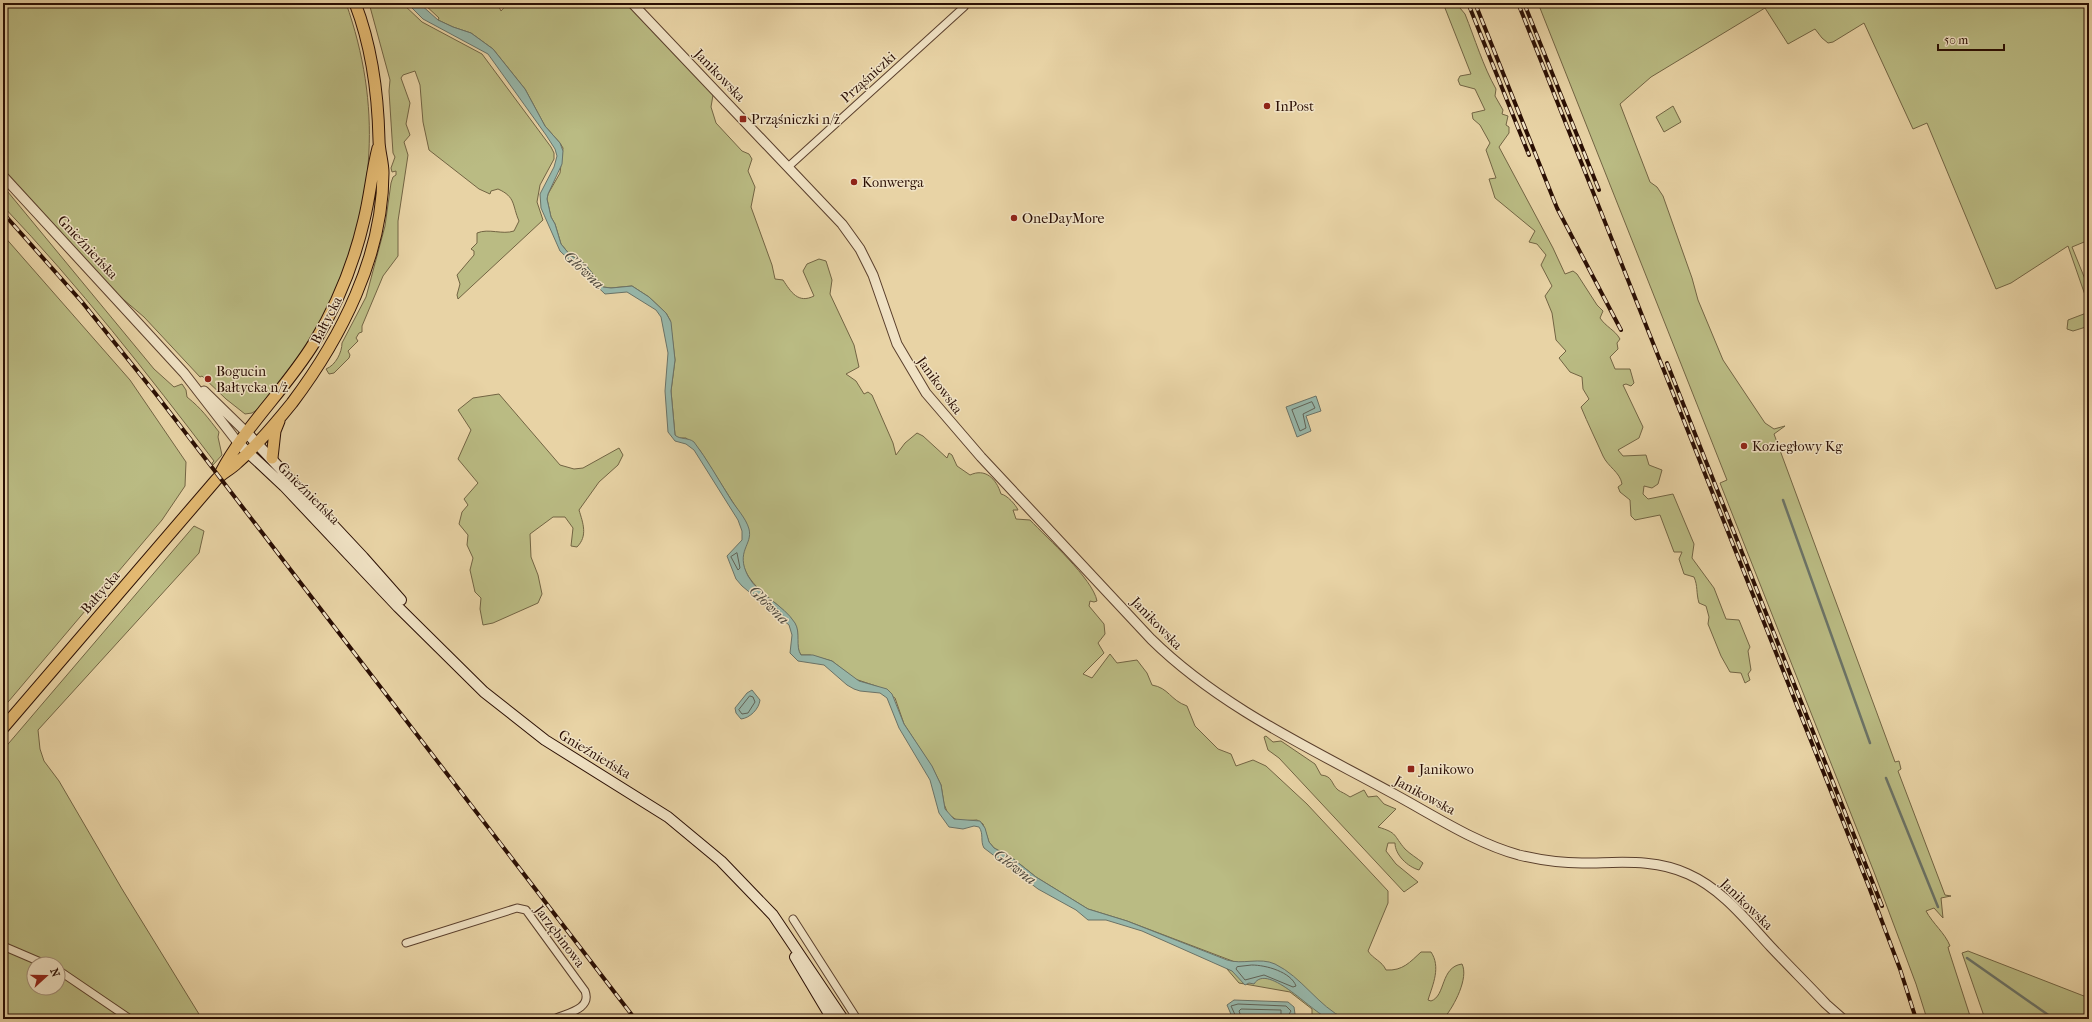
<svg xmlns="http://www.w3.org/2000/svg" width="2092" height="1022" font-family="'IM FELL French Canon',serif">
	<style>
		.green { fill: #babb83; stroke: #726443; fill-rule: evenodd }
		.water { fill: #97b7aa; stroke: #6b7367 }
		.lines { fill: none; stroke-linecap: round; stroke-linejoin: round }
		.shore { stroke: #606256; stroke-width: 1 }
		.stream { stroke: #6b7367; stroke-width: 2.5 }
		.minor-casing { stroke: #5a3f2c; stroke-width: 9 }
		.tertiary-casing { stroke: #5a3f2c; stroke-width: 11 }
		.secondary-casing { stroke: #2a0e03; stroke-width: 12 }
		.primary-casing { stroke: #2a0e03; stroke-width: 13 }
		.minor { stroke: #f0e2c4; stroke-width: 7 }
		.tertiary { stroke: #f0e2c4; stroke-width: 9 }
		.secondary { stroke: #f0e2c4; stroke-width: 10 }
		.primary { stroke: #e4ba72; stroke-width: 11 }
		.rail-casing { stroke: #2a0e03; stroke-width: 4 }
		.rail { stroke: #f0e2c4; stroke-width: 2.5; stroke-dasharray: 8; stroke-linecap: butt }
		.poi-dot { fill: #8f2418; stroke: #f0e2c4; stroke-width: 1.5 }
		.labels { text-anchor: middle; stroke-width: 3; stroke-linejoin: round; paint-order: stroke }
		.street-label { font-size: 14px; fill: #2a0e03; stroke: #f0e2c4 }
		.poi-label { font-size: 14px; fill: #2a0e03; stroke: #f0e2c4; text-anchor: start }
		.water-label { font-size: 15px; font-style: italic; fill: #50493d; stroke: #f0e2c4 }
	</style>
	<rect width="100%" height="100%" fill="#e8d3a5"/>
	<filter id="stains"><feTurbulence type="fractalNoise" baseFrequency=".005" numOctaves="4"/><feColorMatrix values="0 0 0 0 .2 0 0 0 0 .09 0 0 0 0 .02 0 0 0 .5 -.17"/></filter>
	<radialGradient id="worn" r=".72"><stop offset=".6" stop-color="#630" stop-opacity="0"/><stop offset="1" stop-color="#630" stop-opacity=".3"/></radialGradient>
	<path class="green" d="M3 3H346C382 105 376 202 331 300 323 317 315 335 304 350 290 370 274 389 260 408L252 413 245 414 226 399 202 376 200 377 144 317 117 294 3 170Z
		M369 3H402L422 22 482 54 551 147 554 153V159L540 185 537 202 543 220 458 299 457 295 460 284 457 275 474 255V251L471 249 477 243V233C489 228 502 235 514 231L519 221C512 205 516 197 498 189L491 191 490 194 479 189 429 150 423 122 420 85 415 71 403 75 401 78 410 103 406 124 410 135 404 142 408 155 398 221V256L383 276 362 326V332L359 333 356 338 358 341 348 351 350 355 349 358 334 373 329 374 326 369C336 365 342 352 342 343L366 297 385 226 391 183 393 177 396 175V171L392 172 391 168 395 157 393 153 389 91 390 80Z
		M423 3H497L501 11 508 3H626L713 95 711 107 716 123 742 151 749 154 752 159 748 171 755 187 751 207 772 265 775 279 783 280C791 292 798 304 814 296L803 271 807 264 819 259 826 261 832 280 830 294 854 345 859 367 846 374 856 381 864 394 868 392 872 395 893 443 896 455 905 443 917 433 923 436 947 458 949 453 952 455 957 466 970 475C985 468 996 478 1001 494 1007 495 1016 505 1018 510H1013L1016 519 1030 520C1047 538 1093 579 1097 601L1094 602 1090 601 1089 606 1104 624 1105 634 1098 643 1104 653 1083 674 1092 678 1110 654 1117 663 1137 660 1147 673 1152 685C1169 688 1170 700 1187 706L1195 726 1218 749 1231 754 1236 766 1253 760 1266 766 1307 804 1388 891V903L1368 951C1373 959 1382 961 1386 970 1403 971 1410 962 1421 952H1431C1441 967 1433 984 1428 1000L1431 1001C1446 996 1440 967 1462 964 1469 978 1454 1006 1445 1017L1443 1019H1312V1009L1290 992 1239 983 1227 969 1245 963 1235 962 1127 921 1088 909 1036 877 1011 857 994 848 989 842 983 824 977 820 958 821 948 814 944 804 941 785 932 767 904 724 895 698 876 686 855 679 832 661 810 655H801C794 646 801 633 794 623 780 601 752 592 743 565 739 549 753 540 746 523L699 449 686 438H678L675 435 671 391 675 360 670 320 666 313 649 297 632 286 611 288 603 287 585 264 570 255 561 244 555 224 551 217 547 199 548 194 560 173 563 148 560 143 545 126 525 89 493 49 471 33 453 27 438 20 439 18Z
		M1443 3H1460V8L1465 14C1475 39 1483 66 1496 89L1495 96 1503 110 1502 114 1508 116 1506 125 1509 127V133L1499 147 1553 248 1565 274 1573 271 1577 274 1597 305 1603 311 1600 318C1606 327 1615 330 1620 339L1617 343 1618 349 1610 357 1615 369H1630L1634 383 1631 386 1626 384 1623 385 1643 427 1639 438 1618 450 1623 456 1646 455 1649 465 1662 470 1658 484 1652 488 1644 486 1643 494 1648 499 1673 494 1694 544 1692 558 1714 588 1726 619 1739 620 1750 647 1748 651 1751 670 1748 674 1750 680 1745 683 1741 673 1730 672 1721 656 1708 624 1709 617 1706 606 1699 603C1696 593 1698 586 1694 577L1684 574 1679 559 1682 552H1674L1660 515 1635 520 1631 516 1630 500 1620 492 1618 487 1622 484C1620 472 1608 467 1603 456 1596 440 1588 424 1581 407L1589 399 1583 389 1582 377 1570 372 1559 358 1566 351 1556 340 1552 313 1545 296 1552 286 1541 265 1546 255 1537 244 1529 242 1535 231 1495 198 1489 179 1496 178 1486 150 1490 143 1480 125 1473 119 1472 113 1485 110 1475 89 1460 85 1458 80 1460 76 1471 74Z
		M1538 3H2089V240L2072 247 2089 289V294L2085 295 2068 246 2011 283 1996 289 1927 123 1913 129 1864 23 1833 42 1828 43 1822 38 1815 29 1788 44 1765 8 1651 77 1620 104 1650 182 1657 187 1663 196 1692 278 1698 300 1723 360 1765 423 1774 429 1785 426 1774 434 1895 762 1899 761 1901 769 1898 771 1945 895 1951 896 1941 898 1943 918 1934 908 1926 911C1933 924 1945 933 1950 946L1948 947 1949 951 1971 1019H1927L1916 984 1874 872 1720 483 1727 480Z
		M1673 106 1681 122 1664 132 1656 117Z
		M3 186 154 369 174 387 182 384 186 390 187 397C202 409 208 418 219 432L218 437 222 455 213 465 212 463 214 461C147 373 79 286 3 206Z
		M3 235 130 380 186 462 185 486 162 520 3 708Z
		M2089 312V326L2073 331 2067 329 2068 320Z
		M499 394 560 465 574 469 583 468 619 448 623 455 618 465 599 482 579 510C583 523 588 536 577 547L571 546 573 528 565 517H553L530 534 531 557 538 575 542 594 538 603 493 623 483 625 480 609 481 598 475 592 470 570 473 558 467 545 468 535 459 524 462 512 468 505 464 499 478 483 458 459 471 430 458 410 473 398Z
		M194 526 204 531 199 553 38 730 40 749 44 761 59 781 122 889 202 1019H3V750ZM34 964H58V988H34Z
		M1266 736 1273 742 1281 741 1315 764 1321 775C1333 776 1331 784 1338 790 1341 792 1346 794 1350 797L1364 790 1368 797 1377 796 1384 804 1396 809 1378 827C1398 833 1393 835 1405 849 1410 854 1417 858 1423 863L1419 870C1408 867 1395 855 1395 843H1388L1386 851 1396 864 1418 882 1404 892 1279 758 1268 750 1264 737Z
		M1968 951 2089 998V1019H1985L1962 953Z"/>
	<path class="water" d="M407 3H419L438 20 453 27 471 33 493 49 525 89 545 126 560 143 563 151 562 164 548 194 547 199 551 217 555 224 561 244 570 255 585 264 603 287 611 288 632 286 649 297 666 313 671 322 675 360 671 391 675 435C680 440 688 437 694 442 707 459 718 479 730 498 736 508 746 518 749 529 753 545 735 551 748 576 759 596 783 604 795 623 801 633 795 646 801 655H813L832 661 859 681 887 689 892 694 904 724 932 766 941 785 945 809 954 819 980 821 985 828 989 842 994 848 1011 857 1036 877 1088 909 1127 921 1227 960C1242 965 1260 957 1275 964 1302 977 1318 1006 1345 1019 1340 1019 1334 1020 1330 1019 1315 1016 1268 961 1254 984L1249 983 1245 985 1232 971 1142 931 1106 920H1088L1076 910 1038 889 984 848C980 841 984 834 979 827L974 826 963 829 949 827 939 813 930 780 899 728 887 698 880 693 860 691 854 689 847 685 824 665 798 661 790 653 792 635 789 625 742 586 736 579 727 556 742 540V531L738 520 694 450 686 444 675 441 668 432 665 391 668 353 661 317 656 310 627 292 605 294 560 251 541 208 540 194 554 167 557 156 555 149 546 135 488 54 423 19Z
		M1316 396 1321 411 1306 416 1311 431 1297 437 1286 407Z
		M752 690 760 700C759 709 750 718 741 719L736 713 735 708 747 693Z
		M1234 1000 1288 1002 1294 1007 1295 1014 1288 1019H1233L1227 1005Z"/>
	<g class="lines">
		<path class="shore" d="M1312 402 1315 408 1303 414 1306 428 1300 431 1292 410Z
			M737 553 740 568 738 570 731 557Z
			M750 696 753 697 755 702 748 713 742 714 739 710Z
			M1252 965C1266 965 1291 972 1296 986L1293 987 1264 975 1245 980 1236 969 1237 967Z
			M1237 1019 1231 1006 1238 1004 1286 1006 1291 1011 1286 1019
			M1242 1019 1239 1011 1241 1009 1281 1010V1019"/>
		<path class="stream" d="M1783 500 1870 743
			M1886 778 1938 907
			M1967 958 2054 1019"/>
		<g class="minor-casing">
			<path id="minor" d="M788 167 964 7 961 3
				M793 919 857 1019
				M406 943 517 908 526 910 585 991C592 1009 567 1013 554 1019
				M3 946 45 964
				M58 970 130 1019"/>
		</g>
		<g class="tertiary-casing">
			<path id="tertiary" d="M632 3 842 224 860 249 873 275 897 344 926 393 981 457 1151 639C1220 707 1310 748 1394 794 1433 815 1477 844 1519 855 1540 860 1561 863 1582 863 1618 863 1654 858 1688 874 1722 889 1746 920 1771 947 1789 966 1808 985 1826 1004L1843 1019
				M3 176 184 373 239 444
				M204 391 247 433"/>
		</g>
		<g class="secondary-casing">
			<path id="secondary" d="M247 433 363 557 401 600
				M239 444 284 486 398 607 484 692 545 740 668 817 721 861 773 915 843 1019
				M795 957 832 1019"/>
		</g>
		<g class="primary-casing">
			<path id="primary" d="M272 458 275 431 279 421
				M220 474C244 427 286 389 314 343 337 305 354 263 364 220 370 196 372 171 378 148
				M3 728 216 480C222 473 230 470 237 463 257 446 275 424 292 403 341 338 383 256 383 173 383 162 379 151 379 140 378 93 372 47 355 3"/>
		</g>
		<use href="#minor" class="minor"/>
		<use href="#tertiary" class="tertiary"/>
		<use href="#secondary" class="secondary"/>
		<use href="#primary" class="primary"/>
		<g class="rail-casing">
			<path id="rail" d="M1468 3 1529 155
				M1475 3 1557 208 1621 330
				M1518 3 1869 887 1900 969 1916 1019
				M1524 3 1599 190
				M3 213 82 302 155 393 635 1019
				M1667 363 1882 906"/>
		</g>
		<use href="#rail" class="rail"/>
	</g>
	<g class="poi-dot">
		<circle cx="1267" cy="106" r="4"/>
		<rect x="739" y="115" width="8" height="8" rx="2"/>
		<circle cx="854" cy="182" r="4"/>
		<circle cx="1014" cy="218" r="4"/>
		<circle cx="208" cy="379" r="4"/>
		<circle cx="1744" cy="446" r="4"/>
		<rect x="1407" y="765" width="8" height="8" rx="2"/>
	</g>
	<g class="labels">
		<g class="street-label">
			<text transform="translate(720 75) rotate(46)" y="5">Janikowska</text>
			<text transform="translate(868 77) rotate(-42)" y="5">Prząśniczki</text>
			<text transform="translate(88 247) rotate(47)" y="5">Gnieźnieńska</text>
			<text transform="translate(326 320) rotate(-63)" y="5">Bałtycka</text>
			<text transform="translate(940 385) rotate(54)" y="5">Janikowska</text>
			<text transform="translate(309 493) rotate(45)" y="5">Gnieźnieńska</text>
			<text transform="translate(100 592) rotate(-49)" y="5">Bałtycka</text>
			<text transform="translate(1157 623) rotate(46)" y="5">Janikowska</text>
			<text transform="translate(595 754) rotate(31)" y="5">Gnieźnieńska</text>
			<text transform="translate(1425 795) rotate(28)" y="5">Janikowska</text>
			<text transform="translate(1747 904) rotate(44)" y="5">Janikowska</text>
			<text transform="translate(560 936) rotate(53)" y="5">Jarzębinowa</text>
		</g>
		<g class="poi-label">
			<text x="1275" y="111">InPost</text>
			<text x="751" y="124">Prząśniczki n/ż</text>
			<text x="862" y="187">Konwerga</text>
			<text x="1022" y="223">OneDayMore</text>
			<text x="216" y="376">Bogucin<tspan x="216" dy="16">Bałtycka n/ż</tspan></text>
			<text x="1752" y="451">Koziegłowy Kg</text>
			<text x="1419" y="774">Janikowo</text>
		</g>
		<g class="water-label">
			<text transform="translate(584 270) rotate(43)" y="5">Główna</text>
			<text transform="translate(769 605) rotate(44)" y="5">Główna</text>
			<text transform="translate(1015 867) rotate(37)" y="5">Główna</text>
		</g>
	</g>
	<rect width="2092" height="1022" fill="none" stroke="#e8d3a5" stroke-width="16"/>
	<rect x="4" y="4" width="2084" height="1014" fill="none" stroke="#2a0e03" stroke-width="2"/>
	<rect x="8" y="8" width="2076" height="1006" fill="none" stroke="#2a0e03"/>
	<g transform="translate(46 976) rotate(69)"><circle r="19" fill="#f0e2c4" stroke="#a18d77"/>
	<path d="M0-3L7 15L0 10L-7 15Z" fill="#8f2418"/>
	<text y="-6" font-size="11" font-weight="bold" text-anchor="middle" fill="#2a0e03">N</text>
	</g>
	<path d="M1938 44v6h66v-6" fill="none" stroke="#2a0e03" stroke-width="2"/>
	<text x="1944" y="44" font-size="12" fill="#2a0e03" stroke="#f0e2c4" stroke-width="3" paint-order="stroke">50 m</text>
	<rect width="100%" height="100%" filter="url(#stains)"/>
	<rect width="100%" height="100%" fill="url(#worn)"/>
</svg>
